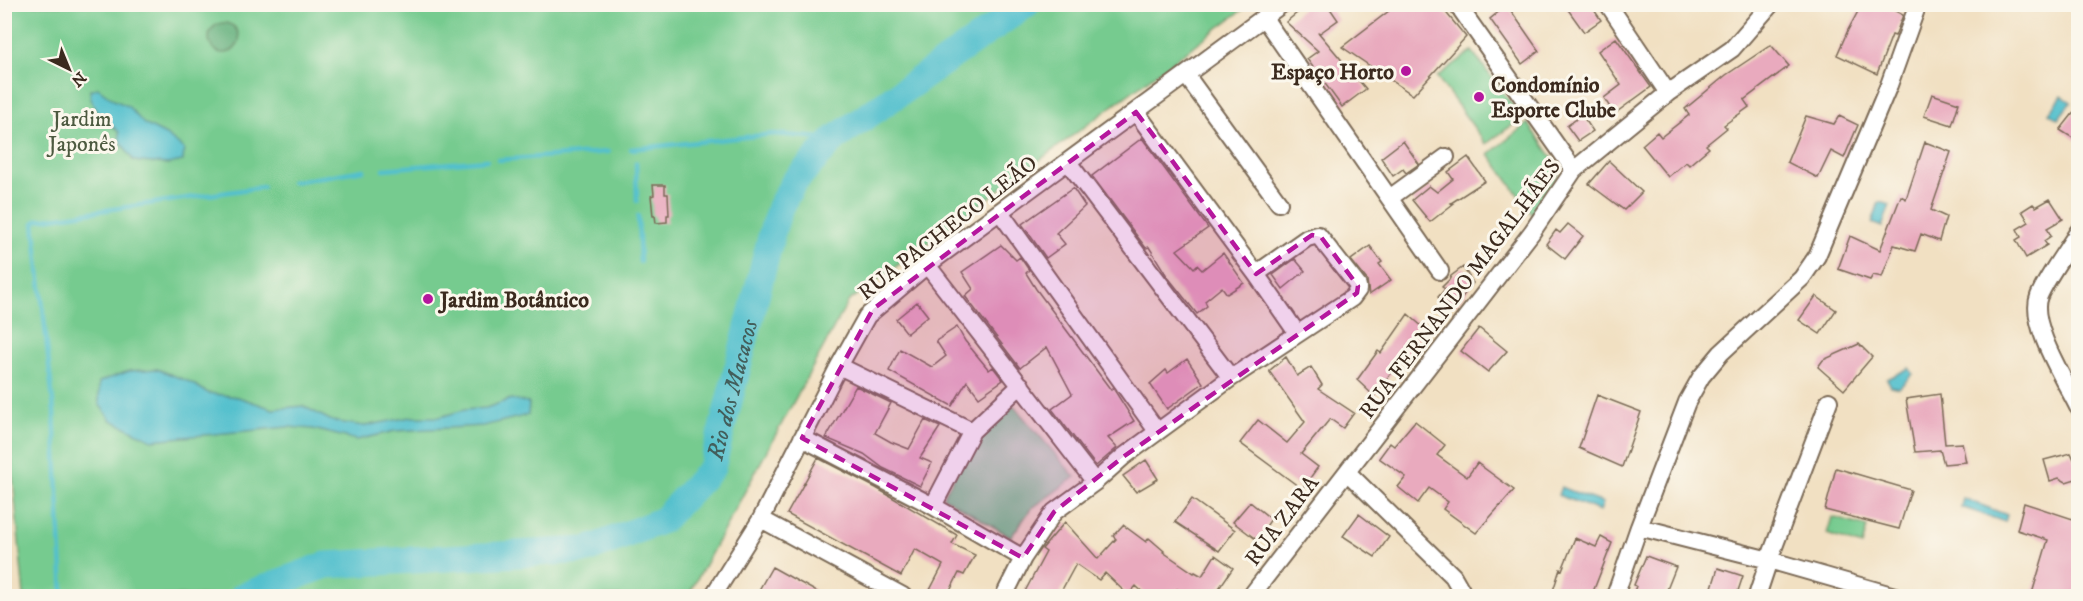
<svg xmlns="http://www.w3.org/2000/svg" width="2083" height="601" font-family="'IM FELL DW Pica',serif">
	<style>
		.green { fill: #76cb8f; stroke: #587a56; stroke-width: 1.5 }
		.forest { fill: #60af7a; stroke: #4e6c4c; stroke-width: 1.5 }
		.water { fill: #53c0cd; stroke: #477576; stroke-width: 1.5 }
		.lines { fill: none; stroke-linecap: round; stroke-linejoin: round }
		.stream { stroke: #53c0cd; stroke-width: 4.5 }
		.river { stroke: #53c0cd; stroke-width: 27 }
		.building { fill: #e9aabe }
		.minor-casing { stroke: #7b6a57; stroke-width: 20 }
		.minor { stroke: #fff; stroke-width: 16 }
		.marked { fill: #b5179e; fill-opacity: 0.2; stroke: #b5179e; stroke-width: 4.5; stroke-dasharray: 12 8; stroke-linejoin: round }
		.poi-dot { fill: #b5179e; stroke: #fbf7ec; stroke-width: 2 }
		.labels { text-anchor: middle; stroke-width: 6; stroke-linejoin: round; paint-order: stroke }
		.poi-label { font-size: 22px; font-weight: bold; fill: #3b2a1e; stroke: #fbf7ec; text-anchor: start }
		.park-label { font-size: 22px; fill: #4d5a40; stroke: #fbf7ec }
		.street-label { font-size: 22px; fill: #3b2a1e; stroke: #fbf7ec }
		.water-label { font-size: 24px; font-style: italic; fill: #435e5b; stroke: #fbf7ec }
	</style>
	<rect width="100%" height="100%" fill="#fbf7ec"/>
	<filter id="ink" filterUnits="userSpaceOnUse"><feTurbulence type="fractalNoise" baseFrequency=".0167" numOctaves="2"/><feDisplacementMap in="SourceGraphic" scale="12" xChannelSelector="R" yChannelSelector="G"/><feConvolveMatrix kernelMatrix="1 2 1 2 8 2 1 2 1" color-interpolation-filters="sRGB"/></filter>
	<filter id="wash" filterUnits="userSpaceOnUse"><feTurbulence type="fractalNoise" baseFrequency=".008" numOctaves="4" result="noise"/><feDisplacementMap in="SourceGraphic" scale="24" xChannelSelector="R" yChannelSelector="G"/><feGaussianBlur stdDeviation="1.35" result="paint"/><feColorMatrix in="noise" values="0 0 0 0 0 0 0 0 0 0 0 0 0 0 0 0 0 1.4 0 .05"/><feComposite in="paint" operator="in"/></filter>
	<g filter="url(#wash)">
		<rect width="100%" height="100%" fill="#f1e0c2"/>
		<path class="green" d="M4 5H1249L848 302 688 596H24L4 380Z
			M1472 51 1522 118 1486 144 1437 77Z
			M1528 123 1561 170 1534 217 1489 154Z
			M1013 405 1075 477 1031 509 1011 537 943 497 977 435Z
			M1832 517 1867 527 1862 546 1827 534Z"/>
		<path class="forest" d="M209 38a15 15 0 1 1 30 0a15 15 0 1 1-30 0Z"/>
		<path class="water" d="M98 88 114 100 128 106 144 124 166 135 184 149 183 161 168 164 139 162 133 160 120 141 119 132C104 118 90 111 90 90Z
			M2062 96 2071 102 2058 119 2049 113Z
			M1879 202 1890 205 1882 227 1872 223Z
			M1909 368 1913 374 1899 388 1891 386 1887 379Z
			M157 369 190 382 208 393 238 397 273 409 303 406 332 421 364 426 411 417H440L464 410 486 408 511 399 529 403 528 415 483 426 395 431 357 440 313 429 288 427 152 440 111 420 99 404V382L129 371Z
			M1561 487 1603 503 1600 511 1558 495Z
			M1963 498 2007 515 2005 522 1961 507Z"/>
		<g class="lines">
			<path class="stream" d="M631 149 774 134 834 139
				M498 160 608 152
				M636 163 637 201
				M384 169 487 160
				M292 182 364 170
				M638 216 640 262
				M63 596 54 412 34 223 38 220 263 187"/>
			<path class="river" id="s1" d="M243 596 326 565 587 550 663 520 712 468 773 229 780 207 794 182 834 139 1027 4"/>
		</g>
		<g id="blocks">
			<path class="building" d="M1308 4H1327L1338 20 1320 33 1318 32 1366 89 1342 107 1307 59 1318 51 1286 22Z
				M1398 4H1439L1466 37 1413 95 1342 47Z
				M1564 4H1590L1601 20 1584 32Z
				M1862 4H1882L1903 15 1895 36 1892 35 1877 74 1837 55 1848 30Z
				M1507 5 1539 51 1522 64 1490 19Z
				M1616 38 1651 87 1614 114 1604 98 1621 85 1598 51Z
				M1771 45 1789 66 1744 100 1749 107 1724 125 1727 128 1706 145 1709 148 1689 165 1686 162 1668 177 1642 145 1657 132 1661 137 1689 115 1685 109 1726 75Z
				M1932 94 1959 103 1952 125 1924 116Z
				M2079 106V142L2060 130Z
				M1582 115 1593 131 1578 141 1567 126Z
				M1806 116 1834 124 1839 116 1858 125 1844 158 1831 151 1818 178 1787 162Z
				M1142 138 1208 228 1177 250 1194 268 1197 265 1202 270 1223 253 1244 283 1227 294 1222 287 1205 301 1207 306 1197 314 1167 276 1149 247 1146 248 1092 176Z
				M1403 141 1419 164 1406 173 1403 169 1393 176 1381 158Z
				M1925 142 1951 152 1931 210 1946 217 1939 241 1921 234 1915 251 1894 245 1882 277 1873 275 1870 280 1838 269 1850 236 1880 250 1901 196 1906 199Z
				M1468 157 1485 181 1451 203 1453 204 1430 222 1412 200 1429 186 1437 192 1453 179 1448 172Z
				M1609 161 1642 192 1624 210 1589 184Z
				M653 185H665V194H668L669 215H667V222L656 223 655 216H653L651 196 654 195Z
				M1073 188 1085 206 1056 233 1065 244 1046 258 1022 224Z
				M2050 199 2063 219 2047 228 2051 236 2044 241 2047 245 2026 258 2016 240 2021 237 2017 229 2029 222 2022 211 2033 204 2036 207Z
				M1568 224 1583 236 1565 259 1546 244 1556 230 1560 233Z
				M1001 245 1016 260 1020 257 1029 270 1026 273 1036 289 1111 390 1113 388 1134 421 1108 438 1117 448 1096 466 1052 409 1072 394 1047 347 1020 368 965 296 973 289 962 272Z
				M1370 246 1382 262 1379 264 1391 280 1369 295 1367 280 1351 260Z
				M1295 259 1305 271 1283 289 1273 275Z
				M1463 267 1473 283 1456 305 1448 303 1445 306 1438 297 1445 289 1442 287 1449 280 1451 276Z
				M1816 296 1836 310 1820 334 1799 320Z
				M917 302 928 316 907 333 896 319Z
				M1408 314 1425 329 1374 396 1357 380 1378 351 1381 353Z
				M957 327 965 341 989 370 993 367 1003 380 979 397 967 381 952 406 889 371 900 349 932 367 946 356 936 341Z
				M1479 328 1507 351 1488 372 1461 351Z
				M1859 344 1872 357 1844 390 1818 367 1823 360Z
				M1286 357 1297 376 1311 367 1322 385 1318 389 1354 413 1343 428 1330 419 1301 454 1318 467 1302 489 1240 443 1258 420 1287 443 1305 422 1269 371Z
				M1187 359 1203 383 1167 409 1150 384 1166 370 1168 373Z
				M856 386 891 403 875 433 891 442 909 449 925 420 940 427 920 458 932 463 920 486 883 468 864 454 826 438Z
				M1940 394 1945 444 1962 443 1966 462 1944 464 1940 450 1915 452 1906 399Z
				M1597 395 1641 412 1622 467 1579 448Z
				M1415 421 1445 445 1437 455 1467 477 1477 463 1514 490 1476 533 1443 509 1448 502 1429 488 1418 503 1398 487 1406 477 1379 458 1390 443 1394 446Z
				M2071 453 2079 470V478L2066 482 2059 478 2050 481 2044 460Z
				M818 458 876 488 957 535 952 544 975 555 964 575 959 573 947 597H942L930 590 943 565 915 549 901 576 787 514Z
				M1146 460 1158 479 1136 492 1123 476Z
				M1836 468 1911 490 1899 529 1825 510Z
				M1192 499 1235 530 1219 551 1175 522Z
				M1250 502 1271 519 1257 540 1233 522Z
				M2024 503 2079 521V588L2075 597H2031L2048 540 2017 530Z
				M1359 514 1389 537 1375 557 1343 536Z
				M1065 522 1098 559 1116 539 1113 536 1123 525 1146 542 1149 538 1164 551 1163 552 1194 573 1195 572 1202 576 1215 555 1233 568 1213 597H1186L1177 589 1171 597H1148L1136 586 1128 595 1105 573 1099 580 1076 564 1058 597H1022L1046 552 1042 549Z
				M1601 537 1612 543 1591 597H1551L1560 569 1562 570 1575 538 1596 547Z
				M1646 556 1676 567 1664 597H1632L1636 586 1634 585Z
				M772 567 826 597H755Z
				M1718 568 1743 576 1736 597H1709Z"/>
		</g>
	</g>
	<g filter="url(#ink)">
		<use href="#blocks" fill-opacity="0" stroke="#7b6a57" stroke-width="1.5"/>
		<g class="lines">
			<g class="minor-casing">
				<path id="minor" d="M1457 4 1574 170
					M1608 4 1668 93
					M1264 18 1440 271
					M1186 75 1279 203
					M1136 112 1256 274 1297 333
					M1068 162 1231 378
					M1391 197 1446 157
					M1000 212 1157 431
					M2078 232C2067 250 2047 277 2039 296 2028 323 2066 382 2078 407
					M927 265 1095 482
					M839 366 972 431
					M802 438 933 506 1023 558 1054 512 1095 482 1123 457 1231 378 1352 298 1358 290V286L1318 235 1307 238 1256 274
					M1347 472 1453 576 1461 590 1460 596
					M933 506 972 431 1021 385
					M761 519 903 596
					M1639 527 1769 560 1895 596
					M713 596 761 519 839 366 867 316 927 265 1282 4
					M1004 596 1023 558
					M1251 596 1532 232 1574 170 1668 93 1732 49 1771 4
					M1615 596 1639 527 1687 402 1701 377 1721 353 1802 278 1817 256 1889 85 1918 4
					M1757 596 1769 560 1829 401"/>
			</g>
			<use href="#minor" class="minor"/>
		</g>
	</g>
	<path class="marked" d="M1136 112 1256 274 1312 235 1321 237 1358 286 1357 293 1123 457 1054 512 1023 558 802 438 873 309Z"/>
	<g class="poi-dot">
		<circle cx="1406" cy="71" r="6"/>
		<circle cx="1479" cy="97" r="6"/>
		<circle cx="428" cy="299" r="6"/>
	</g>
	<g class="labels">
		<g class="poi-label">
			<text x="1394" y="79" text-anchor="end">Espaço Horto</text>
			<text x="1491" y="92">Condomínio<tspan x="1491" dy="25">Esporte Clube</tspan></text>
			<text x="440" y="307">Jardim Botântico</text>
		</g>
		<g class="park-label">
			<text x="82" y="126">Jardim<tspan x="82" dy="25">Japonês</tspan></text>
		</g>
		<g class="street-label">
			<text transform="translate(947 227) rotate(-38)" y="8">RUA PACHECO LEÃO</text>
			<text transform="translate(1459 288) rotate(-53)" y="8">RUA FERNANDO MAGALHÃES</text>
			<text transform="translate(1281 520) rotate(-53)" y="8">RUA ZARA</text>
		</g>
		<g class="water-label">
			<text dy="8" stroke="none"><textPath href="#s1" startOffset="584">Rio dos Macacos</textPath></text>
		</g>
	</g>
	<rect width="2083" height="601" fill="none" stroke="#fbf7ec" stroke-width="24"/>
	<g transform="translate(69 69) rotate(137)" stroke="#fbf7ec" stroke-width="4.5" paint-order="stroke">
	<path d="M0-4.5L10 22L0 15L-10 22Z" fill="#3b2a1e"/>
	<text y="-9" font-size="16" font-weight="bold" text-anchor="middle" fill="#3b2a1e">N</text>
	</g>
</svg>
